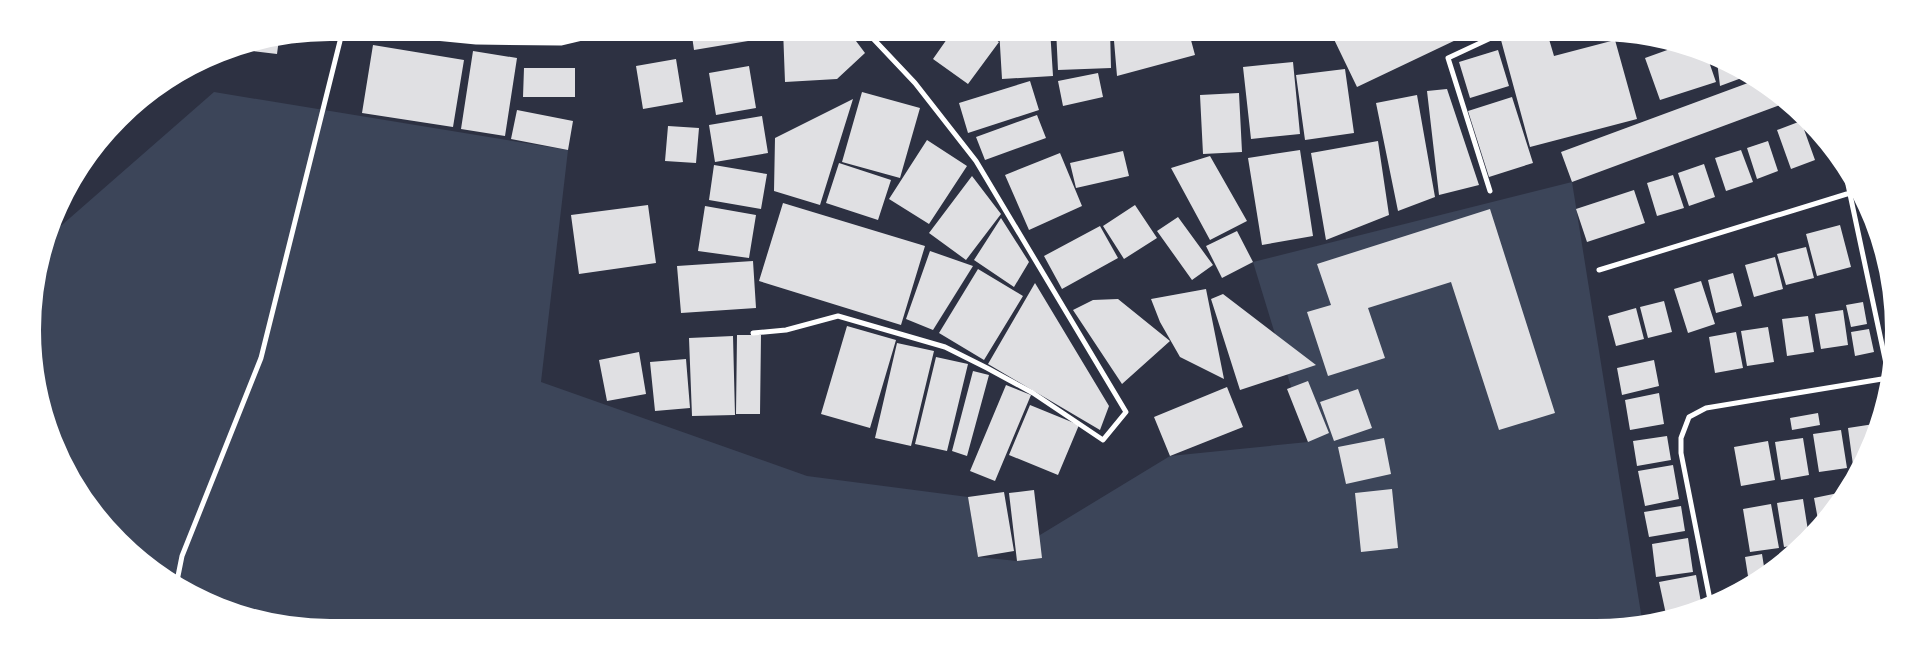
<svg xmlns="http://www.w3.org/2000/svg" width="1925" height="660" font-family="Roboto,sans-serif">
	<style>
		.green { fill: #3c4559 }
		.building { fill: #e0e0e3 }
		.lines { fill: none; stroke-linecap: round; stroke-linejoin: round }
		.minor { stroke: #fff; stroke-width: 5 }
		.rim { fill: none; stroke: #fff; stroke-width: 6 }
	</style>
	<rect width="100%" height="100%" fill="#2d3142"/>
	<path class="green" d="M214 92 568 150 541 382 807 476 968 497 978 557 1017 561 1040 535 1170 456 1308 442 1253 262 1572 182 1643 626 1634 629 330 631 252 621 162 580 80 498 39 408 31 291 47 238Z"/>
	<path class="building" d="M691 29H752L754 40 694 50Z
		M783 29H847L865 53 837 79 785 82Z
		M921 29H949L944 39Z
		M954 29H980L999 42 968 84 933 59Z
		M999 29H1050L1053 76 1002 79Z
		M1056 29H1110L1111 68 1058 70Z
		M1113 29H1188L1195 55 1117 76Z
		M1199 29H1223L1202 36Z
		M1329 29H1479L1357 87Z
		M1498 29H1546L1554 56 1615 40 1637 119 1530 147Z
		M279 39 277 54 253 51 254 44Z
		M1684 44 1707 56 1716 82 1660 100 1645 58Z
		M373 45 464 60 453 127 362 113Z
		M1498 50 1509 86 1470 98 1459 62Z
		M473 51 517 58 505 136 461 129Z
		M676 59 683 102 643 109 636 66Z
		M1717 61 1747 76 1720 86Z
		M1293 62 1300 134 1251 139 1243 67Z
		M749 66 756 108 716 115 709 73Z
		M524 68H575V97H523Z
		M1345 69 1354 133 1305 140 1296 75Z
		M1098 73 1103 97 1063 106 1058 81Z
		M1756 80 1778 91 1788 102 1572 182 1561 152Z
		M1030 81 1039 110 968 133 959 103Z
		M1447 89 1479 185 1439 195 1427 91Z
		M862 92 920 108 900 178 842 162Z
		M1239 93 1242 152 1203 154 1200 95Z
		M1417 95 1435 197 1398 211 1376 103Z
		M1512 97 1533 163 1489 177 1468 111Z
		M140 98 129 117 122 116 131 104Z
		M853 99 820 205 774 191 775 138Z
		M517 110 573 121 568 150 511 139Z
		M1037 115 1046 138 985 160 976 137Z
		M762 116 768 153 715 162 709 125Z
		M1801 121 1815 160 1791 169 1777 130Z
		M668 126 699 128 696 163 665 161Z
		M927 140 967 166 929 224 889 199Z
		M1378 141 1389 215 1326 240 1311 153Z
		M1768 141 1778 171 1757 179 1747 148Z
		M1300 150 1313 236 1262 245 1248 158Z
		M1741 150 1753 182 1726 191 1715 158Z
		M1123 151 1129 176 1076 188 1070 163Z
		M1060 153 1082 206 1029 230 1005 175Z
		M1210 156 1247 221 1210 240 1171 168Z
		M839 163 891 180 878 220 826 203Z
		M1704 164 1715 197 1689 206 1678 173Z
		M714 165 767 174 761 209 709 200Z
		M1673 175 1684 208 1657 216 1647 183Z
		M972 176 1001 214 966 260 929 233Z
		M1634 190 1645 223 1587 242 1576 209Z
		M783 203 925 246 901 325 759 281Z
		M648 205 656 263 579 274 571 215Z
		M1135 205 1157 238 1124 259 1103 226Z
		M705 206 756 215 749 258 698 251Z
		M1490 209 1555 413 1499 430 1451 282 1368 308 1385 358 1328 376 1307 312 1331 305 1317 264Z
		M1178 217 1213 265 1192 280 1157 231Z
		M1001 218 1029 262 1014 287 974 260Z
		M1840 225 1851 267 1817 276 1806 234Z
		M1100 226 1118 258 1062 289 1044 256Z
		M1237 231 1253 262 1222 278 1206 246Z
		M1806 247 1814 278 1786 285 1777 254Z
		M930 251 973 266 933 330 906 319Z
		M1775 257 1783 289 1754 297 1745 265Z
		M753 261 756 308 681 313 677 266Z
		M978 269 1023 296 984 360 939 333Z
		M1733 273 1742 306 1716 313 1708 280Z
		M1701 281 1715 324 1688 333 1674 289Z
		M1035 283 1109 406 1100 430 988 364Z
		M1206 289 1224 379 1180 357 1160 322 1151 299Z
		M1223 294 1316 365 1240 390 1211 299Z
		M1118 299 1170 341 1122 384 1073 310 1093 300Z
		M1664 301 1672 332 1648 338 1640 307Z
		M1863 302 1867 324 1851 327 1846 305Z
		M1636 308 1644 339 1616 346 1608 316Z
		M1843 310 1848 345 1821 349 1815 314Z
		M1808 316 1814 352 1787 356 1782 319Z
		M847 326 896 340 870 428 821 414Z
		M1768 327 1774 362 1747 366 1741 331Z
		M1869 329 1874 352 1855 356 1851 332Z
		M1736 332 1743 368 1715 373 1709 337Z
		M737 335H761L760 414H736Z
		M733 336 735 415 692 416 689 338Z
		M897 343 934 351 911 446 875 438Z
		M639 352 646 394 607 401 599 360Z
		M936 357 968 364 947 451 915 444Z
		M686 359 690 408 655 411 650 362Z
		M1654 360 1659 386 1622 395 1617 368Z
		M973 371 989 375 967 456 952 451Z
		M1308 381 1329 433 1308 442 1287 389Z
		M1006 385 1031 395 995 481 970 471Z
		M1227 387 1243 427 1170 456 1154 417Z
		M1358 389 1372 428 1334 441 1320 402Z
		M1659 393 1664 424 1630 430 1625 400Z
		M1030 405 1079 425 1058 475 1009 455Z
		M1818 413 1820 425 1792 430 1790 418Z
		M1874 424 1876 433 1863 464 1853 465 1848 428Z
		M1841 430 1847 468 1819 472 1813 434Z
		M1667 436 1671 460 1637 466 1633 441Z
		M1384 438 1391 474 1346 484 1338 447Z
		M1803 438 1809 475 1781 480 1775 442Z
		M1768 441 1775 480 1741 486 1734 447Z
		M1673 465 1679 499 1645 506 1638 471Z
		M1392 489 1398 548 1361 552 1355 493Z
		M1034 490 1042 558 1017 561 1009 493Z
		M1004 492 1014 551 978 557 968 497Z
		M1843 492 1844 496 1819 525 1814 498Z
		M1803 499 1809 537 1804 544 1784 547 1777 503Z
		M1771 504 1779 548 1750 552 1743 509Z
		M1681 506 1685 531 1649 537 1644 512Z
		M1688 538 1693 572 1656 577 1652 544Z
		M1762 554 1765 573 1748 576 1745 557Z
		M1696 575 1702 608 1667 619 1659 582Z"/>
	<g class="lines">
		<path class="minor" d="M343 29 476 42 561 43 620 29
			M1844 166 1888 373
			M1490 191 1448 58 1493 37 1492 29
			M1599 270 1850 193
			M753 333 786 330 838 316 945 347 987 368 1033 393 1103 440 1126 412 976 161 915 83 864 29
			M176 586 182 556 261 358 343 29
			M1711 605 1681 453V438L1689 417 1706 408 1888 378"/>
	</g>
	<path d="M0 0H1925V660H0ZM330 38H1596A292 292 0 0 1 1888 330V330A292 292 0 0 1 1596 622H330A292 292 0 0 1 38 330V330A292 292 0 0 1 330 38Z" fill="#fff" fill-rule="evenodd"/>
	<path class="rim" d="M330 38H1596A292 292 0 0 1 1888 330V330A292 292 0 0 1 1596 622H330A292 292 0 0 1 38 330V330A292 292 0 0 1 330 38Z"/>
</svg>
